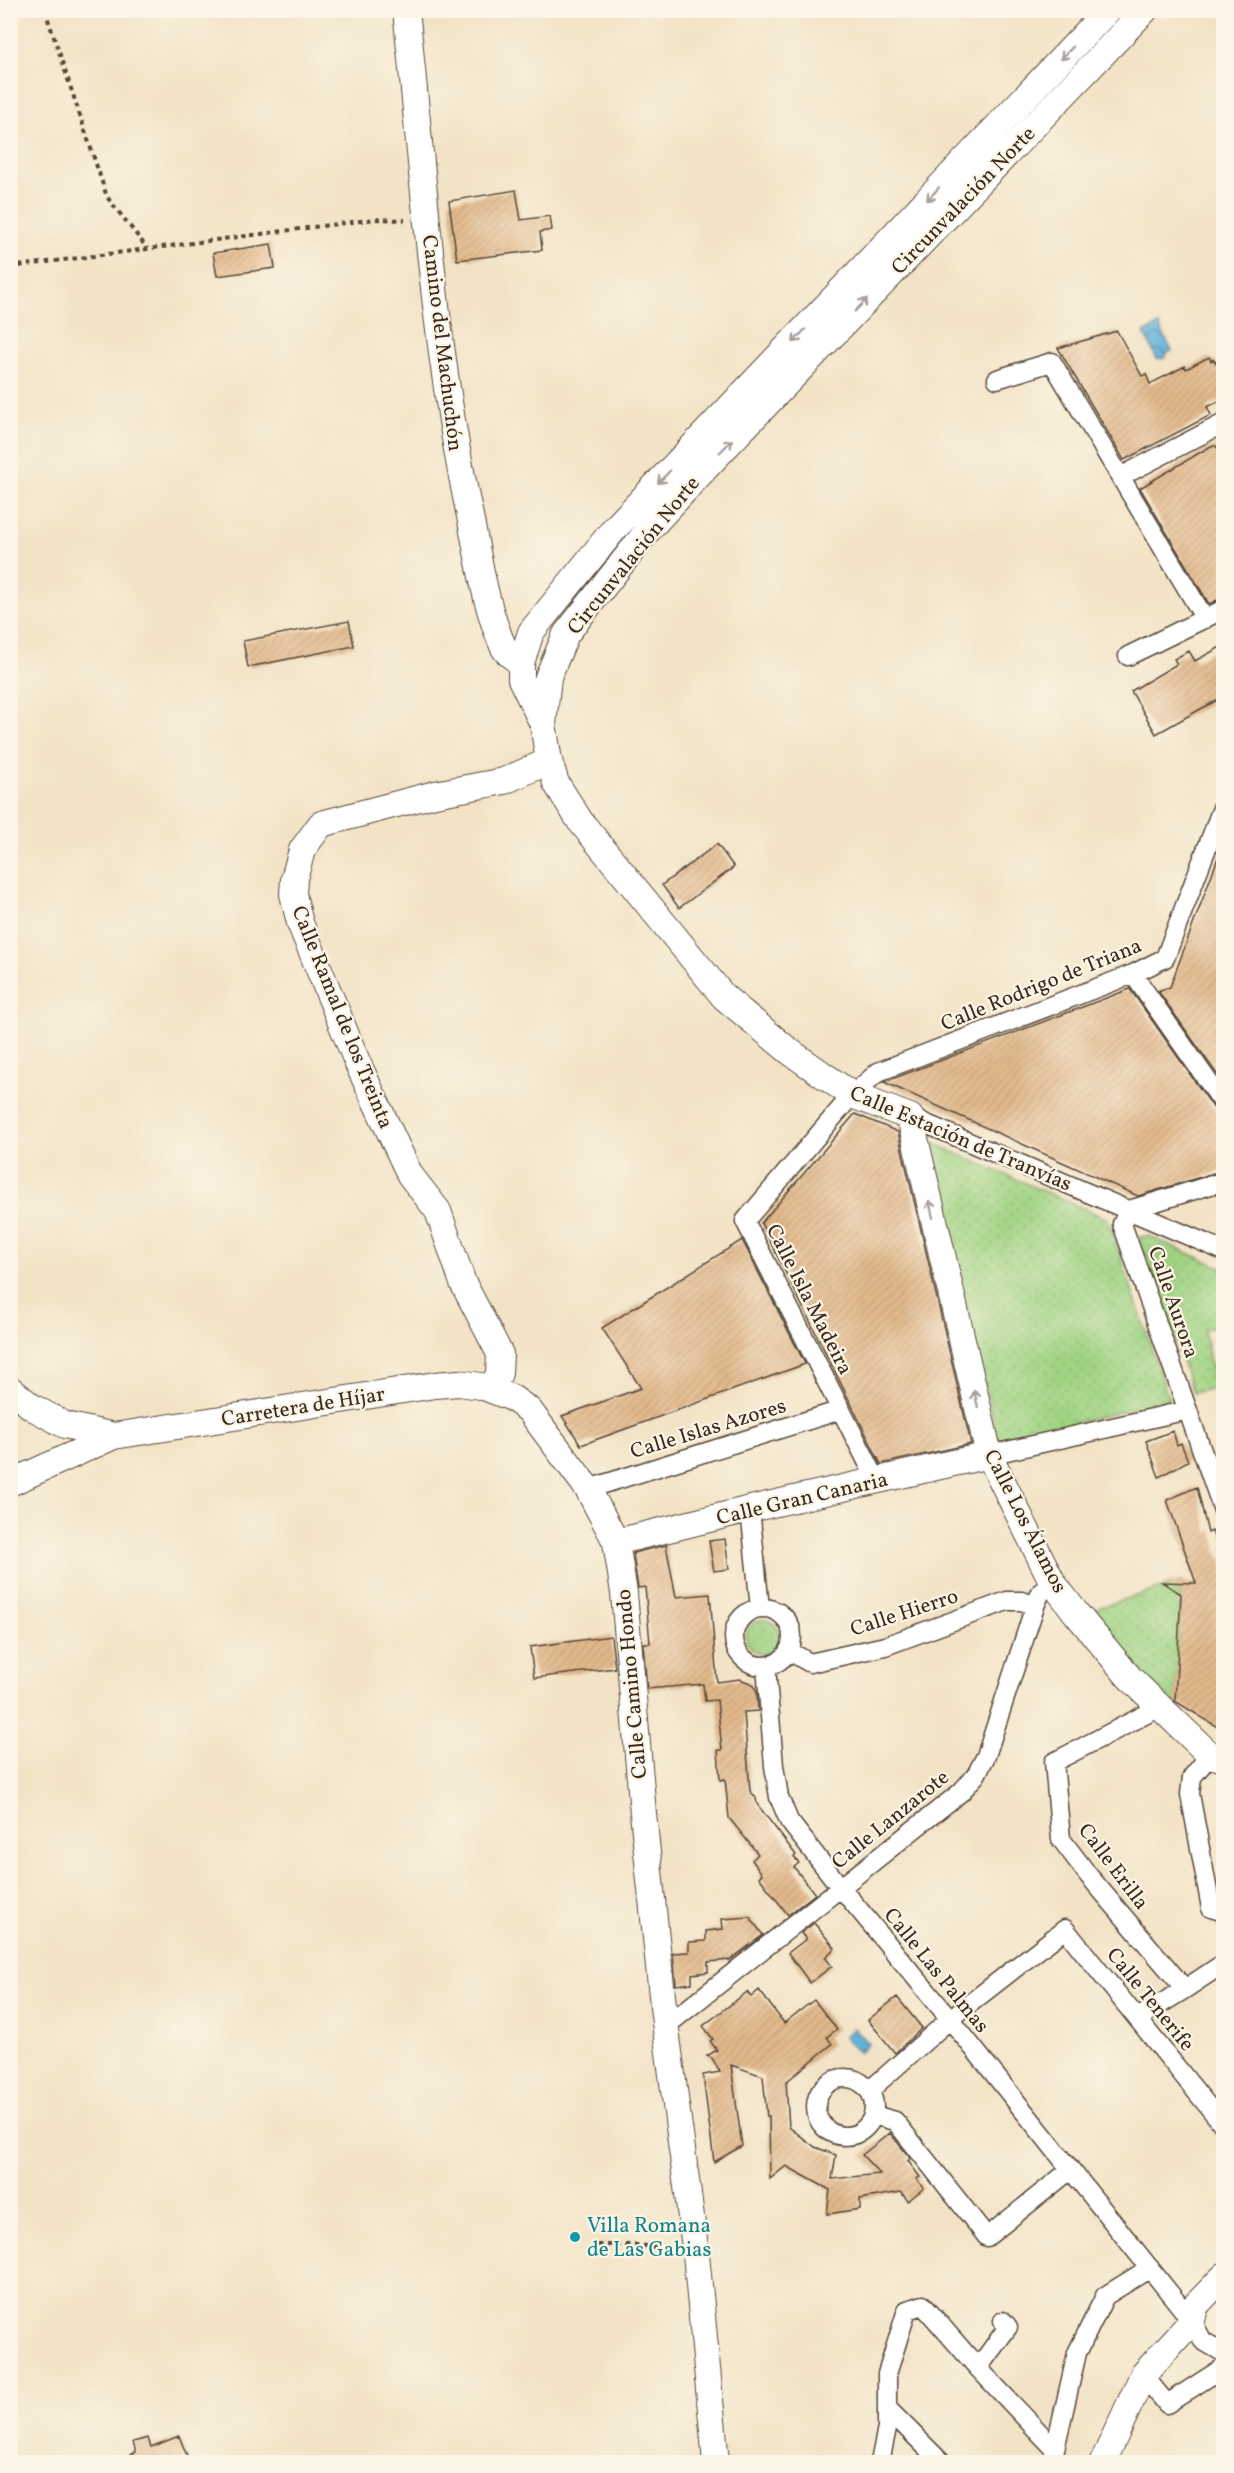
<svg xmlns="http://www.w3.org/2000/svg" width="1234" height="2473" font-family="Vollkorn,serif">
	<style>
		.green { fill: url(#green-dots); stroke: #6e7e50; stroke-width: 1.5 }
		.water { fill: url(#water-waves); stroke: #4e6e7c; stroke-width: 1.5 }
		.building { fill: url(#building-hatch) }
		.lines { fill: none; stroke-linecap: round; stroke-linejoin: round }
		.street-casing { stroke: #564637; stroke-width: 21 }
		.secondary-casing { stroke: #564637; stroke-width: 28 }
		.path { stroke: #564637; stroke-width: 4; stroke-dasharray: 4.5 4.5; stroke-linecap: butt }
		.street { stroke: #fff; stroke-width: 18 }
		.secondary { stroke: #fff; stroke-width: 26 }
		.oneway { stroke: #a79f9a }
		.culture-dot { fill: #0f9aa8; stroke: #fcf5e5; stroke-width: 2 }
		.labels { text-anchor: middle; stroke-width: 4.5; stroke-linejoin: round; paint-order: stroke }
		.street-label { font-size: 21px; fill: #3b2a1e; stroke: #fcf5e5 }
		.culture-label { font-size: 21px; fill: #0d838f; stroke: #fcf5e5; text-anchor: start }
	</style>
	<defs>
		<pattern id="green-dots" width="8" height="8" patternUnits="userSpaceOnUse" patternTransform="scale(1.5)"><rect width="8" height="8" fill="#a0d383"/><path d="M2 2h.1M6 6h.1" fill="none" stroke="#8bb571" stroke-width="1.8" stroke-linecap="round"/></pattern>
		<pattern id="water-waves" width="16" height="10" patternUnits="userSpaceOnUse" patternTransform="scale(1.5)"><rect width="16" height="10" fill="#61b1db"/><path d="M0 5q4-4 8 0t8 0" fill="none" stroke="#5190b1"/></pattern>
		<pattern id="building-hatch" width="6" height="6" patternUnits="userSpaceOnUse" patternTransform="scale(1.5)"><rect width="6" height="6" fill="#e2b98c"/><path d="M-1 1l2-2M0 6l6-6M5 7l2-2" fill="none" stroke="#c39f78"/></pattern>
	</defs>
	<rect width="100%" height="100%" fill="#fcf5e5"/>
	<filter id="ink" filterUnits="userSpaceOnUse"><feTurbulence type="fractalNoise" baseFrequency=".0167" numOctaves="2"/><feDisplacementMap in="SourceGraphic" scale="12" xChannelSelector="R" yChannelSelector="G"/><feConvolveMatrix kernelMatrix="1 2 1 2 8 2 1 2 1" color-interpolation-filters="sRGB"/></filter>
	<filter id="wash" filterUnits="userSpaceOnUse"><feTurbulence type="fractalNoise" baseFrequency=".008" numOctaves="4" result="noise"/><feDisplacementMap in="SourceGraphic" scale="24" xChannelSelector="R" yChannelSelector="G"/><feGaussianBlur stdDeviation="1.35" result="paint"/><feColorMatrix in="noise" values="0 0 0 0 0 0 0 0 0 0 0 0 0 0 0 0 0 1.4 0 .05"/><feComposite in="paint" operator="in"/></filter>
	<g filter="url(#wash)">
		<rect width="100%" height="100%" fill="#f2e3c6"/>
		<path class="green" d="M928 1141 1108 1219 1169 1400 998 1442Z
			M1148 1236 1223 1268V1325L1204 1329 1215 1388 1193 1393 1139 1237Z
			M1181 1582 1176 1590 1181 1594 1175 1711 1112 1645 1094 1609Z
			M746 1637a17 17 0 1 1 34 0a17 17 0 1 1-34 0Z"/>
		<path class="water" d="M1159 325 1172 351 1168 352 1165 358 1157 359 1144 333Z
			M854 2028 868 2044 859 2053 844 2037Z"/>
		<g id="blocks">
			<path class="building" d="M516 190 521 220 550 216 552 230 540 232 542 250 457 260 449 201Z
				M271 244 275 268 217 276 213 253Z
				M1117 331 1142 376 1146 374 1150 384 1185 366 1186 369 1209 357 1211 361 1213 359 1217 364 1224 360V399L1207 407 1211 415 1124 460 1058 348Z
				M1211 446H1216L1224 457V597L1209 604 1140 488Z
				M349 621 354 646 248 667 243 641Z
				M1224 645V696L1156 734 1131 691 1177 664 1174 659 1189 651 1195 661Z
				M717 844 734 867 679 908 662 885Z
				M1222 847H1224V1084L1158 991 1170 987Z
				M1130 989 1215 1110 1224 1115V1170L1138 1196 884 1082Z
				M855 1114 898 1132 971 1444 881 1464 761 1223Z
				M742 1240 805 1364 581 1445 562 1416 641 1388 602 1328Z
				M1173 1431 1177 1445 1181 1443 1188 1461 1159 1477 1146 1441Z
				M1197 1487 1208 1533 1212 1531 1218 1548 1216 1549 1224 1566V1731L1175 1701 1181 1594 1162 1582 1196 1583 1167 1500Z
				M725 1539 729 1569 714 1571 709 1541Z
				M666 1545 676 1597 710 1594 717 1682 740 1679 753 1684 757 1692 758 1711 744 1712 750 1791 756 1798 757 1804 796 1855 794 1857 799 1863 794 1867 815 1894 788 1915 759 1877 762 1874 752 1860 758 1854 729 1818 725 1779 720 1780 718 1750H722L717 1700 705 1701 703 1684 647 1689 643 1643H650L645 1587 638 1588 633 1553Z
				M611 1636 615 1668 534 1678 530 1647Z
				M750 1917 763 1935 730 1960 708 1962V1972L692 1974V1983L676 1985 673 1953 689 1952V1942L706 1941V1931L723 1929 722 1919Z
				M814 1923 835 1948 825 1957 832 1966 810 1983 788 1953 806 1939 801 1933Z
				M759 1990 784 2023 814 2000 837 2029 827 2037 832 2044 786 2082 789 2127 815 2147 836 2155 832 2179 880 2174 862 2155 890 2133 910 2158 908 2161 920 2177 916 2179 924 2188 908 2201 901 2192 860 2199V2209L827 2214 830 2190 786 2166 770 2179 769 2116 767 2117 763 2076 731 2065 742 2146 714 2162 703 2075 720 2072 712 2058 707 2056 717 2050 710 2041 713 2039 703 2026 747 1992 751 1997Z
				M897 1997 922 2028 895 2053 868 2020Z
				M179 2436 188 2458 178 2463H113L136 2452 133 2442 148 2438 151 2447Z"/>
		</g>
	</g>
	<g filter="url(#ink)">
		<use href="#blocks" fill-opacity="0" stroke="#564637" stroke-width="1.5"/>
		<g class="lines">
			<g class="street-casing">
				<path id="street" d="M997 379 1052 362 1205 619
					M1122 476 1224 423
					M1128 656 1224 609
					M1133 974 1224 1104
					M910 1117 1224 1251
					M1224 1181 1129 1210 1122 1224 1224 1513
					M989 1455 1188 1410
					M877 1481 745 1221 852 1095 878 1072 1133 974 1165 958 1224 803
					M588 1489 841 1410
					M750 1509 760 1608
					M734 1637a29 29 0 1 1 58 0a29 29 0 1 1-58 0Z
					M789 1651 810 1663 885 1646 1007 1601H1022L1035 1606
					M766 1666 774 1766 779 1797 789 1821 841 1888 950 2019 1192 2321 1203 2341 1224 2353
					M1160 1707 1054 1762 1061 1839 1089 1876 1185 1989 1224 1963
					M1210 1755 1192 1777 1190 1794 1211 1908 1224 1912
					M1138 2018 1185 1989
					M666 2026 961 1792 976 1775 986 1756 1035 1606 1041 1592 1053 1583
					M816 2107a29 29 0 1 1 58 0a29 29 0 1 1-58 0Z
					M870 2090 950 2019 1065 1929 1224 2126
					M873 2115 895 2121 987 2237 1069 2171
					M978 2368 1008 2327 1003 2321
					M1143 2375 1167 2404 1224 2367
					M887 2408 941 2462
					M880 2462 887 2428V2374L907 2310 923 2305 978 2368 1054 2448
					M1052 2462 1077 2353 1105 2296 1150 2268"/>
			</g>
			<g class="secondary-casing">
				<path id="secondary" d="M406 10C424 179 434 350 470 516 479 559 485 607 504 648 507 654 515 658 521 663
					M1145 10 712 461 649 529 566 634 548 677 543 724 549 761 556 783 580 821 724 997 789 1051 852 1095 910 1117 989 1455 1053 1583 1076 1613 1129 1677 1160 1707 1210 1755 1224 1759
					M543 724 521 679V663L531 632 615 528 1108 10
					M10 1389 32 1407 65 1425 114 1436
					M492 1390 499 1373 500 1354 463 1283 438 1211 410 1175 358 1064 300 923 293 894 294 879 302 850 321 824 435 794 504 781 549 761
					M10 1483 114 1436 435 1385 459 1383 481 1386 512 1398 529 1410 588 1489 616 1542 624 1593 643 1813 664 2015 696 2254 716 2462
					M616 1542 750 1509 989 1455
					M1103 2462 1143 2375 1192 2321 1195 2306 1224 2276"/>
			</g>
			<path class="path" d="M45 10 107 197 147 248
				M10 267 375 219 405 220
				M598 2245H639L675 2250
				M10 2455 18 2462"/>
			<use href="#street" class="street"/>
			<use href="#secondary" class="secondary"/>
		</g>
		<defs><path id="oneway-shaft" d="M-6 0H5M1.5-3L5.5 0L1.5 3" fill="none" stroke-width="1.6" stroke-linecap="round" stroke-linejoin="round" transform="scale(1.5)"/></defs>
		<g class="oneway">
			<use href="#oneway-shaft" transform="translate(1067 53) rotate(133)"/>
			<use href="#oneway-shaft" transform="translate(933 194) rotate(133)"/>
			<use href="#oneway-shaft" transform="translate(861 305) rotate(-46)"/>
			<use href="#oneway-shaft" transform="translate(799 336) rotate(133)"/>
			<use href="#oneway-shaft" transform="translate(726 446) rotate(-46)"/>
			<use href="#oneway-shaft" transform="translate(664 477) rotate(134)"/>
			<use href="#oneway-shaft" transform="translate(931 1209) rotate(-103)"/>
			<use href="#oneway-shaft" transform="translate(976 1399) rotate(-103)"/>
		</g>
	</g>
	<circle class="culture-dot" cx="575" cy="2237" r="6"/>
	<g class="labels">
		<g class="street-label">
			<text transform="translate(963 200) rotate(-46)" y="7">Circunvalación Norte</text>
			<text transform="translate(443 343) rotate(83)" y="7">Camino del Machuchón</text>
			<text transform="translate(633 555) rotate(-51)" y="7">Circunvalación Norte</text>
			<text transform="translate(1041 984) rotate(-22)" y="7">Calle Rodrigo de Triana</text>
			<text transform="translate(343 1017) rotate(68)" y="7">Calle Ramal de los Treinta</text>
			<text transform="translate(961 1138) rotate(23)" y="7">Calle Estación de Tranvías</text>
			<text transform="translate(810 1299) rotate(63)" y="7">Calle Isla Madeira</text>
			<text transform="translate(1174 1302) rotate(71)" y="7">Calle Aurora</text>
			<text transform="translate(303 1406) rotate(-9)" y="7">Carretera de Híjar</text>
			<text transform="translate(708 1428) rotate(-17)" y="7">Calle Islas Azores</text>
			<text transform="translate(802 1498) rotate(-13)" y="7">Calle Gran Canaria</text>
			<text transform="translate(1026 1521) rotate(63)" y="7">Calle Los Álamos</text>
			<text transform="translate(904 1612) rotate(-18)" y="7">Calle Hierro</text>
			<text transform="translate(631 1684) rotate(-95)" y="7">Calle Camino Hondo</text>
			<text transform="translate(890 1819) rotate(-39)" y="7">Calle Lanzarote</text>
			<text transform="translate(1114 1866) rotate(53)" y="7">Calle Erilla</text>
			<text transform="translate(937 1970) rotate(51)" y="7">Calle Las Palmas</text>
			<text transform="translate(1151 1999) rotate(51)" y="7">Calle Tenerife</text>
		</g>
		<g class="culture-label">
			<text x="587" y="2232">Villa Romana<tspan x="587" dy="24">de Las Gabias</tspan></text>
		</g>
	</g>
	<rect width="1234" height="2473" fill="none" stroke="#fcf5e5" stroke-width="36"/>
</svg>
